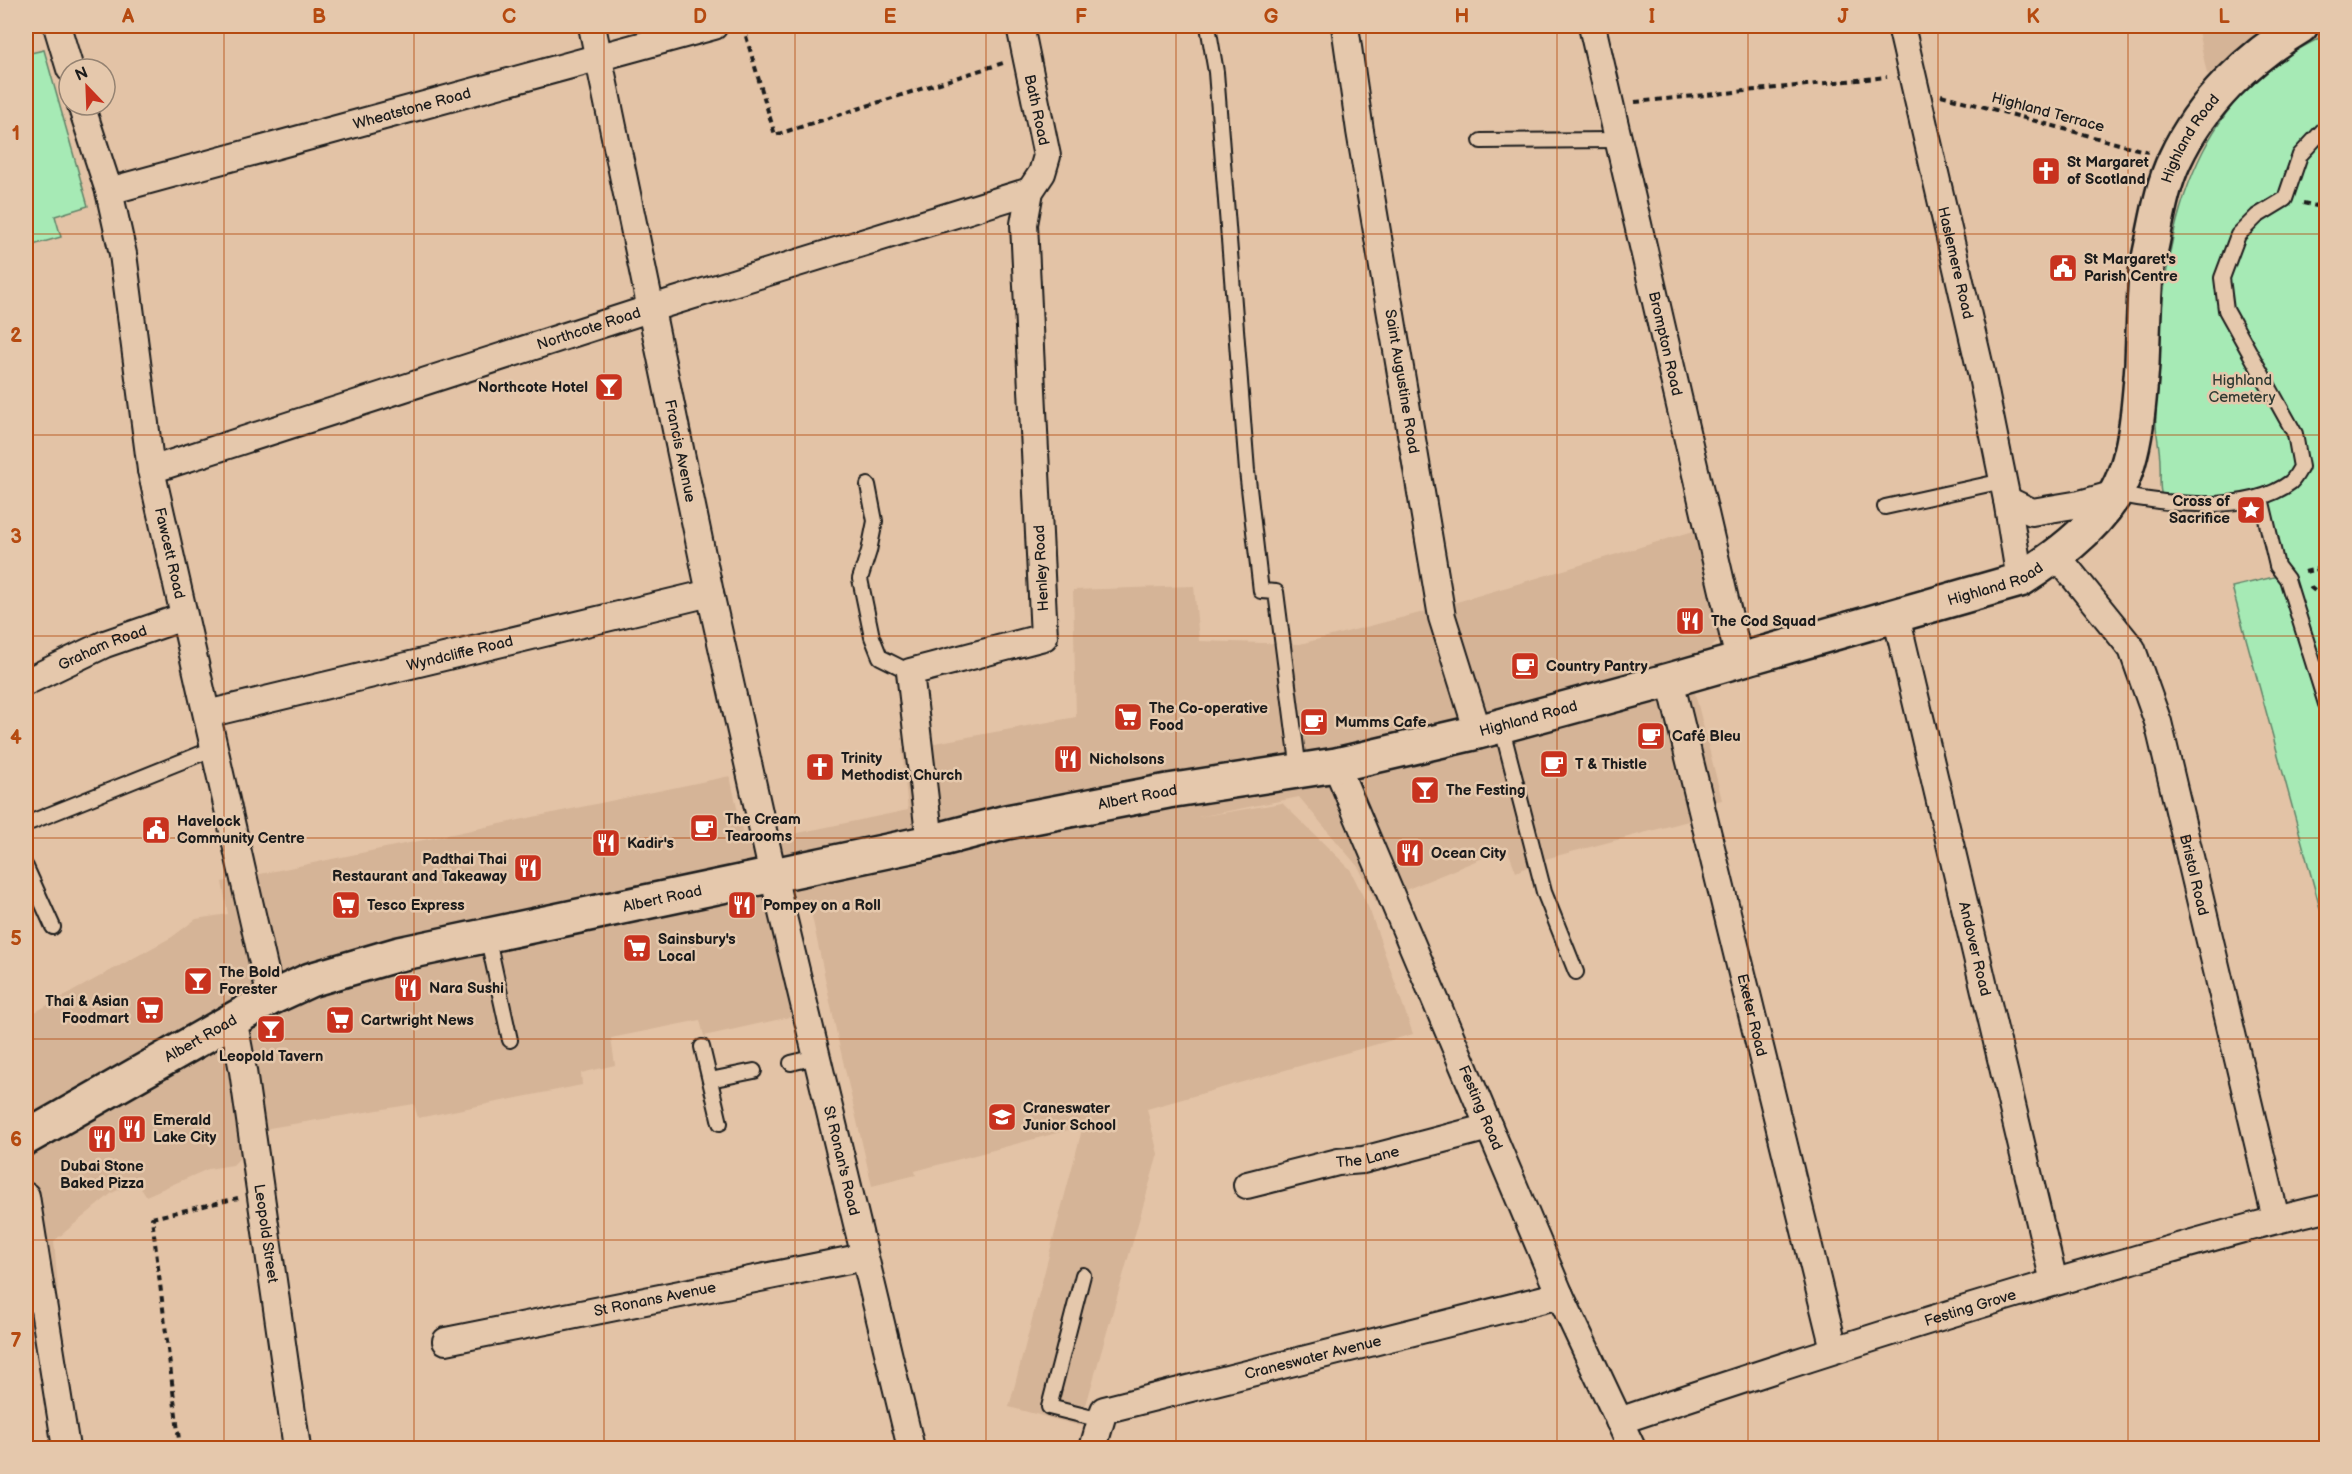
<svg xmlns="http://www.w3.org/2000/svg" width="2352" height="1474" font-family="'Balsamiq Sans',sans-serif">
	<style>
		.built { fill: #d5b497 }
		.green { fill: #a6eab5; stroke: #618368; stroke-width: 1.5 }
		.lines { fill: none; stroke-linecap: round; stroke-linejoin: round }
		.lane-casing { stroke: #1c1c1c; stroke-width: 18 }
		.street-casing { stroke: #1c1c1c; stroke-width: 30 }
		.secondary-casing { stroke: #1c1c1c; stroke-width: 38 }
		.path { stroke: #1c1c1c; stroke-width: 4; stroke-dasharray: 6 4.5; stroke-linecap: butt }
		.lane { stroke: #e5c8ac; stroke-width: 14 }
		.street { stroke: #e5c8ac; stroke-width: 26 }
		.secondary { stroke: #e5c8ac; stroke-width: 33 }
		.grid { fill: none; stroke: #b54a10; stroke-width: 1.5; stroke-opacity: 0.55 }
		.labels { text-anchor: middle; stroke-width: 5; stroke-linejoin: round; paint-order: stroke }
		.street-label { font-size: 15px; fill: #1c1c1c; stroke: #e5c8ac }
		.poi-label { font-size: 15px; font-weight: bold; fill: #1c1c1c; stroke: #e5c8ac; text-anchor: start }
		.park-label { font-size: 15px; fill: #313b33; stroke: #e5c8ac }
		.neatline { fill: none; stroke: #b54a10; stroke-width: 2 }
		.grid-label { font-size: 20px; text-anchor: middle; font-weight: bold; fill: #b54a10 }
	</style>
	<rect width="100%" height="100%" fill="#e3c3a6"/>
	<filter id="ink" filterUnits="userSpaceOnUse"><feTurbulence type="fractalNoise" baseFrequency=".0167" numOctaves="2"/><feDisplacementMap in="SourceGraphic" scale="12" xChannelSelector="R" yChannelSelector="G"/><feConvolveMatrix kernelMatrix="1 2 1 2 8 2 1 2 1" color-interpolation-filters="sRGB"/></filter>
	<g filter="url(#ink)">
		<path class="built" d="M2197 26H2326V34L2279 61 2207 74Z
			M1697 530 1719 641 1710 648 1695 693 1722 800 1693 806 1696 819 1545 859 1516 872 1507 848 1376 902 1359 868 1299 797 1198 817 1282 803 1350 869 1370 911 1413 1034 1147 1109 1158 1154 1080 1426 1009 1407 1083 1126 915 1171 916 1175 872 1186 837 1035 809 902 772 910 794 1016 704 1036 700 1020 611 1038 615 1065 581 1073 582 1085 418 1118 414 1104 269 1128 233 1165 208 1169 146 1196 136 1181 112 1193 54 1241 58 1290 26 1292V1017L172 937 196 919 228 914 222 882 730 776 745 844 908 810 902 749 1076 717 1073 590 1194 586 1199 641 1300 644 1420 613Z"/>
		<path class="green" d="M2326 34V930L2232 587 2278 576 2258 504 2164 503C2158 489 2161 477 2160 463 2160 450 2157 438 2156 426 2155 413 2157 399 2157 385 2161 269 2176 135 2279 61 2294 51 2311 43 2326 34Z
			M44 50 88 206 55 216 61 237 26 247V54Z"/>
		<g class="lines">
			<g class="lane-casing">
				<path id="lane" d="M1208 26 1216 72 1247 471 1261 591 1276 592 1299 771
					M1481 141 1619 140
					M868 485 875 521 869 551 860 579 872 637 880 657 910 672
					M2115 494C2164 504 2248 515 2291 482 2295 478 2298 472 2301 467L2295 434 2226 310 2222 278 2238 235 2257 216 2285 199 2300 155 2326 127
					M2261 498 2277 566 2287 579 2326 704
					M1885 507 2003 481
					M1501 725 1544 892 1576 972
					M26 824 215 748
					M26 867 53 927
					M487 935 510 1040
					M702 1047 720 1123
					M791 1063 816 1057
					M710 1080 754 1071
					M1083 1275 1049 1407 1101 1420"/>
			</g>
			<g class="street-casing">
				<g id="street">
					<path d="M57 26 70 69"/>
					<path id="s1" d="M592 26 710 593 773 875 911 1448"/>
					<path id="s2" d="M1345 26 1360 131 1442 617 1478 732"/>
					<path id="s3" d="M1592 26 1739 660"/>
					<path id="s4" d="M1901 26 1981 372 2007 500 2020 580"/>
					<path id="s5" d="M81 105 109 191 123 254 151 470 271 998"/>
					<path id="s6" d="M109 191 714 26"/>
					<path id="s7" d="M151 470 652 308 1030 191"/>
					<path d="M2007 500 2032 512 2080 504 2115 494"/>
					<path id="s8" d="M2057 556 2132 649 2158 722 2276 1219"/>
					<path id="s9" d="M1896 616 2054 1282"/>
					<path id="s10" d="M1670 680 1834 1349"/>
					<path id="s11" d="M26 682 105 644 183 617"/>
					<path id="s12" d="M207 714 710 593"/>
					<path id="s13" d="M1336 765 1560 1295 1632 1448"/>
					<path d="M930 842 910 672 1044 637 1024 224 1030 191 1042 173 1047 156 1020 26"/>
					<path id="s14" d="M233 1018 243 1071 297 1448"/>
					<path id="s15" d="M1247 1185 1338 1162 1363 1160 1489 1127"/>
					<path d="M26 1196 66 1448"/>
					<path id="s16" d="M446 1341 864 1257"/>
					<path id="s17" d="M1619 1421C1788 1364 1958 1309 2129 1261 2195 1242 2260 1223 2326 1208"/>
					<path id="s18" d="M1093 1448 1104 1410 1560 1295"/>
				</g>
			</g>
			<g class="secondary-casing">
				<g id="secondary">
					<path id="s19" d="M26 1138 271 998 310 980 399 954 930 842 1007 822 1168 791 1336 765 1478 732 1670 680 2020 580C2056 557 2090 532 2114 496 2136 461 2139 404 2142 364 2143 334 2144 303 2146 273 2148 260 2152 246 2154 233 2159 208 2164 182 2175 159 2201 103 2249 57 2301 26"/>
				</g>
			</g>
			<path class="path" d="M743 26 775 135 1003 63
				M1941 95 2148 152
				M1635 102 1887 77
				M2303 203 2326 208
				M2305 572 2317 569 2326 571
				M2310 587 2326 600
				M180 1448 152 1218 238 1198"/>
			<use href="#lane" class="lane"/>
			<use href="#street" class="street"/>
			<use href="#secondary" class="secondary"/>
		</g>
	</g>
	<path class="grid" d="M224 26V1448M414 26V1448M604 26V1448M795 26V1448M986 26V1448M1176 26V1448M1366 26V1448M1557 26V1448M1748 26V1448M1938 26V1448M2128 26V1448M26 234H2326M26 435H2326M26 636H2326M26 838H2326M26 1039H2326M26 1240H2326"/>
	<defs>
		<g id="church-square" transform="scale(1.5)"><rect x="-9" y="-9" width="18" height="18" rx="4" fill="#c8321e" stroke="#e5c8ac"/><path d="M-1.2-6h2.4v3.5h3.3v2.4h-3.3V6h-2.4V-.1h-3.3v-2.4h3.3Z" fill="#fff"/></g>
		<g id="civic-square" transform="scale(1.5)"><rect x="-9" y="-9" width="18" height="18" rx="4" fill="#c8321e" stroke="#e5c8ac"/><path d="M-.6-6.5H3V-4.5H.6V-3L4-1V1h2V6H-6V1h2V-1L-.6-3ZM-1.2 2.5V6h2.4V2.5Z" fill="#fff"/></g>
		<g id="bar-square" transform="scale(1.5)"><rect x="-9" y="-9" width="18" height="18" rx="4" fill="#c8321e" stroke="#e5c8ac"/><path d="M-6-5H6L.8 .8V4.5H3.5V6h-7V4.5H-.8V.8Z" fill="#fff"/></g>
		<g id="sight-square" transform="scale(1.5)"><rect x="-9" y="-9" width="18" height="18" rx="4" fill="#c8321e" stroke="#e5c8ac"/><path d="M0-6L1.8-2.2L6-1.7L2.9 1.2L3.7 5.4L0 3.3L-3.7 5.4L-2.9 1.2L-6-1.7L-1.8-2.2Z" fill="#fff"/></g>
		<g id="restaurant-square" transform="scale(1.5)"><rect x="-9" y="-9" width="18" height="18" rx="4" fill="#c8321e" stroke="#e5c8ac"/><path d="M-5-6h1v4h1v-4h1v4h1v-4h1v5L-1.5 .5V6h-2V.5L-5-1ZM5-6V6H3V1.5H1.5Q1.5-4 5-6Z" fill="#fff"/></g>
		<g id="cafe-square" transform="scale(1.5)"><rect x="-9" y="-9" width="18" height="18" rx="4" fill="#c8321e" stroke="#e5c8ac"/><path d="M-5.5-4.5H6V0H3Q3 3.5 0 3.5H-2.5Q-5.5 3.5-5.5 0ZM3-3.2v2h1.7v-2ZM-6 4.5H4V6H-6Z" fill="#fff"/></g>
		<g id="supermarket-square" transform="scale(1.5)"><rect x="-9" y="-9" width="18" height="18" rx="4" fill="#c8321e" stroke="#e5c8ac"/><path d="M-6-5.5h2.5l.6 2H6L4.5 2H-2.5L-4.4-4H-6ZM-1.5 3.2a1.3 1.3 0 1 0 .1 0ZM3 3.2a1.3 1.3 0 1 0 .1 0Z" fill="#fff"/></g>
		<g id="school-square" transform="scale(1.5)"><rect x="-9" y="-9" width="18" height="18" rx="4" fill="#c8321e" stroke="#e5c8ac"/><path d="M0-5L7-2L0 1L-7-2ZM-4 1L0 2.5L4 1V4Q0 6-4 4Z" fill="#fff"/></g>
	</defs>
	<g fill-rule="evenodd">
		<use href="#church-square" x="2046" y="171"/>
		<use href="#civic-square" x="2063" y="268"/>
		<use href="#bar-square" x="609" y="387"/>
		<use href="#sight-square" x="2251" y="510"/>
		<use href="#restaurant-square" x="1690" y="621"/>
		<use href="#cafe-square" x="1525" y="666"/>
		<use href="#supermarket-square" x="1128" y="717"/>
		<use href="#cafe-square" x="1314" y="722"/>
		<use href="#cafe-square" x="1651" y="736"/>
		<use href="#restaurant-square" x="1068" y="759"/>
		<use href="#cafe-square" x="1554" y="764"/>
		<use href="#church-square" x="820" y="767"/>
		<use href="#bar-square" x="1425" y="790"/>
		<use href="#cafe-square" x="704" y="828"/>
		<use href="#civic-square" x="156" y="830"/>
		<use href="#restaurant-square" x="606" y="843"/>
		<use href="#restaurant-square" x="1410" y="853"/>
		<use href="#restaurant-square" x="528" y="868"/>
		<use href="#supermarket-square" x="346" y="905"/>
		<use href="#restaurant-square" x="742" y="905"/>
		<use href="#supermarket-square" x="637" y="948"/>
		<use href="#bar-square" x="198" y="981"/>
		<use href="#restaurant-square" x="408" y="988"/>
		<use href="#supermarket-square" x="150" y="1010"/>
		<use href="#supermarket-square" x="340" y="1020"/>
		<use href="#bar-square" x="271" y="1029"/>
		<use href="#school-square" x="1002" y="1117"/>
		<use href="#restaurant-square" x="132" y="1129"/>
		<use href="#restaurant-square" x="102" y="1139"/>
	</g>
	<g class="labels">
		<g class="street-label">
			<text dy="5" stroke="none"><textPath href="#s6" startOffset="314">Wheatstone Road</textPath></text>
			<text transform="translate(1037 110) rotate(78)" y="5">Bath Road</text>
			<text transform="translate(2048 112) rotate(15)" y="5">Highland Terrace</text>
			<text dy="5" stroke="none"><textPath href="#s19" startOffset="2580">Highland Road</textPath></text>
			<text dy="5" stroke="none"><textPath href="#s4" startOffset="243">Haslemere Road</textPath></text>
			<text dy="5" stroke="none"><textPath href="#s7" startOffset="460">Northcote Road</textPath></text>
			<text dy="5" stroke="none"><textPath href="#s3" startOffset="326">Brompton Road</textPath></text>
			<text dy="5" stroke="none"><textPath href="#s2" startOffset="360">Saint Augustine Road</textPath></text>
			<text dy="5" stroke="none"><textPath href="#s1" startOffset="434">Francis Avenue</textPath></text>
			<text dy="5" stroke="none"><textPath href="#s5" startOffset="458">Fawcett Road</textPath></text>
			<text transform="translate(1041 568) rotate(-93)" y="5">Henley Road</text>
			<text dy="5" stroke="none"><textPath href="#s19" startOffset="2058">Highland Road</textPath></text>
			<text dy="5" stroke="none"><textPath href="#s11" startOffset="84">Graham Road</textPath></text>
			<text dy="5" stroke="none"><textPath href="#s12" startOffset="260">Wyndcliffe Road</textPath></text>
			<text dy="5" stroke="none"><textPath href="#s19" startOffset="1572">Highland Road</textPath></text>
			<text dy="5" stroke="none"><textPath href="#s19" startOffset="1173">Albert Road</textPath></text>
			<text dy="5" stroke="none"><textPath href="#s8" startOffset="354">Bristol Road</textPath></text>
			<text dy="5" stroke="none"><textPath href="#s19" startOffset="687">Albert Road</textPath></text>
			<text dy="5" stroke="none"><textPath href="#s9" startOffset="342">Andover Road</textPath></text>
			<text dy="5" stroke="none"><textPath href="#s10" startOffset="345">Exeter Road</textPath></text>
			<text dy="5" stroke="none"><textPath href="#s19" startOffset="201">Albert Road</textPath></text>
			<text dy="5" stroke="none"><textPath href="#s13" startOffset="372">Festing Road</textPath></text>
			<text dy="5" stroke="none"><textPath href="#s15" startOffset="124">The Lane</textPath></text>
			<text dy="5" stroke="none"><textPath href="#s1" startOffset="1162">St Ronan's Road</textPath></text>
			<text dy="5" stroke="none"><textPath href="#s14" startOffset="218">Leopold Street</textPath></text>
			<text dy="5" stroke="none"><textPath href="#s16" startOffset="213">St Ronans Avenue</textPath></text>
			<text dy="5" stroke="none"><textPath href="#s17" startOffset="369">Festing Grove</textPath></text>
			<text dy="5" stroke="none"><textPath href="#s18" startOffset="255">Craneswater Avenue</textPath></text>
		</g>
		<g class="poi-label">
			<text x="2067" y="167">St Margaret<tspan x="2067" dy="17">of Scotland</tspan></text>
			<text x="2084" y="264">St Margaret's<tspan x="2084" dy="17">Parish Centre</tspan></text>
			<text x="588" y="392" text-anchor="end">Northcote Hotel</text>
			<text x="2230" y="506" text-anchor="end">Cross of<tspan x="2230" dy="17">Sacrifice</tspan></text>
			<text x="1711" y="626">The Cod Squad</text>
			<text x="1546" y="671">Country Pantry</text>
			<text x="1149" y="713">The Co-operative<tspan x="1149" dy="17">Food</tspan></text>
			<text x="1335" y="727">Mumms Cafe</text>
			<text x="1672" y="741">Café Bleu</text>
			<text x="841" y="763">Trinity<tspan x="841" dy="17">Methodist Church</tspan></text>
			<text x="1089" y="764">Nicholsons</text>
			<text x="1575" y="769">T &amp; Thistle</text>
			<text x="1446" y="795">The Festing</text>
			<text x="725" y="824">The Cream<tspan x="725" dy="17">Tearooms</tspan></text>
			<text x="177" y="826">Havelock<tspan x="177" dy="17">Community Centre</tspan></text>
			<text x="627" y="848">Kadir's</text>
			<text x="1431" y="858">Ocean City</text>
			<text x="507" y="864" text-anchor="end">Padthai Thai<tspan x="507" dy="17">Restaurant and Takeaway</tspan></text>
			<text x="367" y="910">Tesco Express</text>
			<text x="763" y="910">Pompey on a Roll</text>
			<text x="658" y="944">Sainsbury's<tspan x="658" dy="17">Local</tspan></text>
			<text x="219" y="977">The Bold<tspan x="219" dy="17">Forester</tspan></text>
			<text x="429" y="993">Nara Sushi</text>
			<text x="129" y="1006" text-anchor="end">Thai &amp; Asian<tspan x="129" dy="17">Foodmart</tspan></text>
			<text x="361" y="1025">Cartwright News</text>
			<text x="271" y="1061" text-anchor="middle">Leopold Tavern</text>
			<text x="1023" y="1113">Craneswater<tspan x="1023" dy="17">Junior School</tspan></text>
			<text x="153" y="1125">Emerald<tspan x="153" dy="17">Lake City</tspan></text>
			<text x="102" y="1171" text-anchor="middle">Dubai Stone<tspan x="102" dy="17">Baked Pizza</tspan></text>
		</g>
		<g class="park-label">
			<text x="2242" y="385">Highland<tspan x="2242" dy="17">Cemetery</tspan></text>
		</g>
	</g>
	<rect width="2352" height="1474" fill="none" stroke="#e5c8ac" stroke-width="66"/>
	<g transform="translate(87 87) rotate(337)"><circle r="28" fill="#e5c8ac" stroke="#958372" stroke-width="1.5"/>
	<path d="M0-4.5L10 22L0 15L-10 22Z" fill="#c8321e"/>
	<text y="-9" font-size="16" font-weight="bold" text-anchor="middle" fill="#1c1c1c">N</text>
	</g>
	<rect x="33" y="33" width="2286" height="1408" class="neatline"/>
	<g class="grid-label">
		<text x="128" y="23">A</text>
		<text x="319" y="23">B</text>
		<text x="509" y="23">C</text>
		<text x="700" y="23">D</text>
		<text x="890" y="23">E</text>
		<text x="1081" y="23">F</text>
		<text x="1271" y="23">G</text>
		<text x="1462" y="23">H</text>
		<text x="1652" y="23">I</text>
		<text x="1843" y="23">J</text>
		<text x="2033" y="23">K</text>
		<text x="2224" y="23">L</text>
		<text x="16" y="140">1</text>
		<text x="16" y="342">2</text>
		<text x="16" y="543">3</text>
		<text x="16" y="744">4</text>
		<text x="16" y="945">5</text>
		<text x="16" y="1146">6</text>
		<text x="16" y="1347">7</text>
	</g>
</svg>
